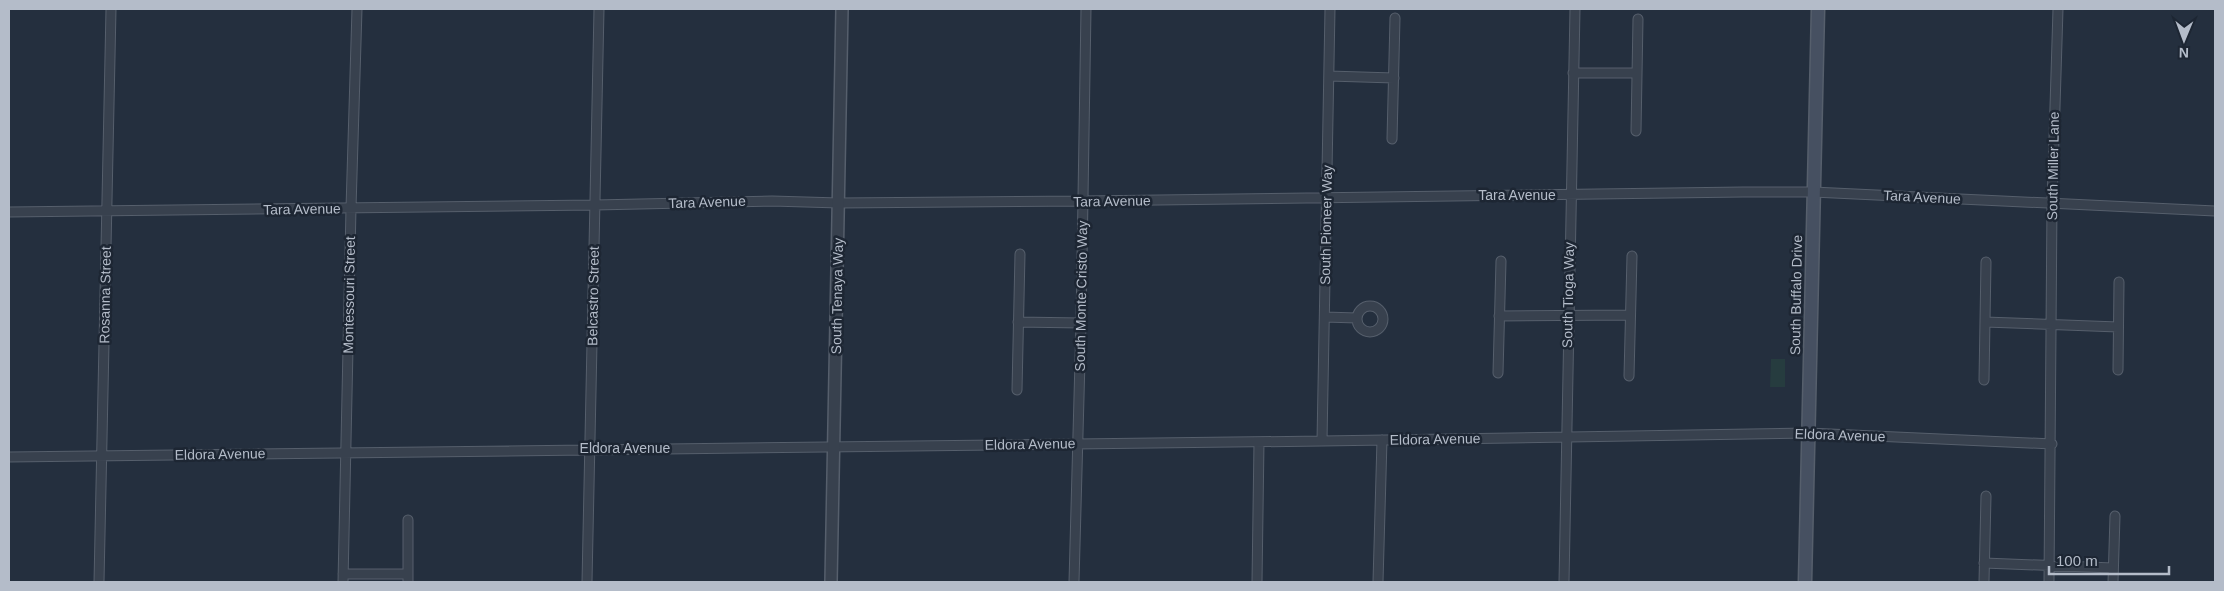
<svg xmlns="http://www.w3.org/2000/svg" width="2224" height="591" font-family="Arial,sans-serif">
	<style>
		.pitch { fill: #263c3f }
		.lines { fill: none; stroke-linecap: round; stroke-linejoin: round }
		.minor-casing { stroke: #565f6c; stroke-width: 11 }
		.tertiary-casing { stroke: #565f6c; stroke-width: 14 }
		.secondary-casing { stroke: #565f6c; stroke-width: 15 }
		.minor { stroke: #38414e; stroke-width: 9 }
		.tertiary { stroke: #38414e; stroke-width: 11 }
		.secondary { stroke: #465061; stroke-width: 12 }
		.labels { text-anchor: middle; stroke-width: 5; stroke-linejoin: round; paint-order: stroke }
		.street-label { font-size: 14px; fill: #b4bcc9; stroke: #1d2633 }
	</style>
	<rect width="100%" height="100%" fill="#242f3e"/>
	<path class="pitch" d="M1771 359H1785V387H1770Z"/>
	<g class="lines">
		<g class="minor-casing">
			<path id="minor" d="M1573 73H1637
				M1329 76 1394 78
				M1636 131 1638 19
				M1392 139 1395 18
				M9 212 595 205 772 201 839 203 1083 201 1743 192H1813L2215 211
				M1357 319a13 13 0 1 1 26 0a13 13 0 1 1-26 0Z
				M1499 316 1630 315
				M1325 317 1357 318
				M1018 322 1081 323
				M1985 322 2118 327
				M2118 370 2119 282
				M1498 373 1501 261
				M1629 376 1632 256
				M1984 380 1986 262
				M1017 390 1020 254
				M1322 441 1330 9
				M9 457 1322 441 1808 433 2052 444
				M1984 563 2113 568
				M343 574H408
				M99 582 111 9
				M343 582 351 208 357 9
				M408 582V520
				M587 582 599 9
				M1074 582 1081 323 1086 9
				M1257 582 1259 442
				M1378 582 1382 440
				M1564 582 1575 9
				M1984 582 1986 496
				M2049 582 2052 204 2058 9
				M2113 582 2115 516"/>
		</g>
		<g class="tertiary-casing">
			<path id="tertiary" d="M831 582 842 9"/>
		</g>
		<g class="secondary-casing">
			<path id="secondary" d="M1805 582 1818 9"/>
		</g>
		<use href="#minor" class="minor"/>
		<use href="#tertiary" class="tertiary"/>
		<use href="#secondary" class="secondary"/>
	</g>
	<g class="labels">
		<g class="street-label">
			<text transform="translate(2053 166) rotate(-89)" y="5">South Miller Lane</text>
			<text x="1517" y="200">Tara Avenue</text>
			<text transform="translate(1922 197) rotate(3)" y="5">Tara Avenue</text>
			<text transform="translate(1112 201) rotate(-1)" y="5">Tara Avenue</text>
			<text transform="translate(707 202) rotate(-2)" y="5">Tara Avenue</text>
			<text transform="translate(302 209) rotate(-1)" y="5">Tara Avenue</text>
			<text transform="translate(1326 225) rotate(-89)" y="5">South Pioneer Way</text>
			<text transform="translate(105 295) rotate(-89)" y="5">Rosanna Street</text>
			<text transform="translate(349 295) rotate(-89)" y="5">Montessouri Street</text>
			<text transform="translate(1568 295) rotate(-89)" y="5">South Tioga Way</text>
			<text transform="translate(1796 295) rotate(-89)" y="5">South Buffalo Drive</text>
			<text transform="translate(593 296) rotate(-89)" y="5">Belcastro Street</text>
			<text transform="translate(837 296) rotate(-89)" y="5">South Tenaya Way</text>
			<text transform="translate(1081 296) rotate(-89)" y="5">South Monte Cristo Way</text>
			<text transform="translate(1840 435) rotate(2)" y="5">Eldora Avenue</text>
			<text transform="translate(1435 439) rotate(-1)" y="5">Eldora Avenue</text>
			<text transform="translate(1030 444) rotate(-1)" y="5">Eldora Avenue</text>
			<text x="625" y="453">Eldora Avenue</text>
			<text transform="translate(220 454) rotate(-1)" y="5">Eldora Avenue</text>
		</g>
	</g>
	<rect width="2224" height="591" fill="none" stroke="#b4bcc9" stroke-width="20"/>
	<g transform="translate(2184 40) rotate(181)" stroke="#1d2633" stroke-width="4" paint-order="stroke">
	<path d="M0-4L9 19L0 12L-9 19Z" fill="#b4bcc9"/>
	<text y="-8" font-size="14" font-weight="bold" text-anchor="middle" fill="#b4bcc9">N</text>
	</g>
	<path d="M2049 566v8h120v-8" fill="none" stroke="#b4bcc9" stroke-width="2.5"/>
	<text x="2056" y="566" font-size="15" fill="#b4bcc9" stroke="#1d2633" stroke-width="4" paint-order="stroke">100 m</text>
</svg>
